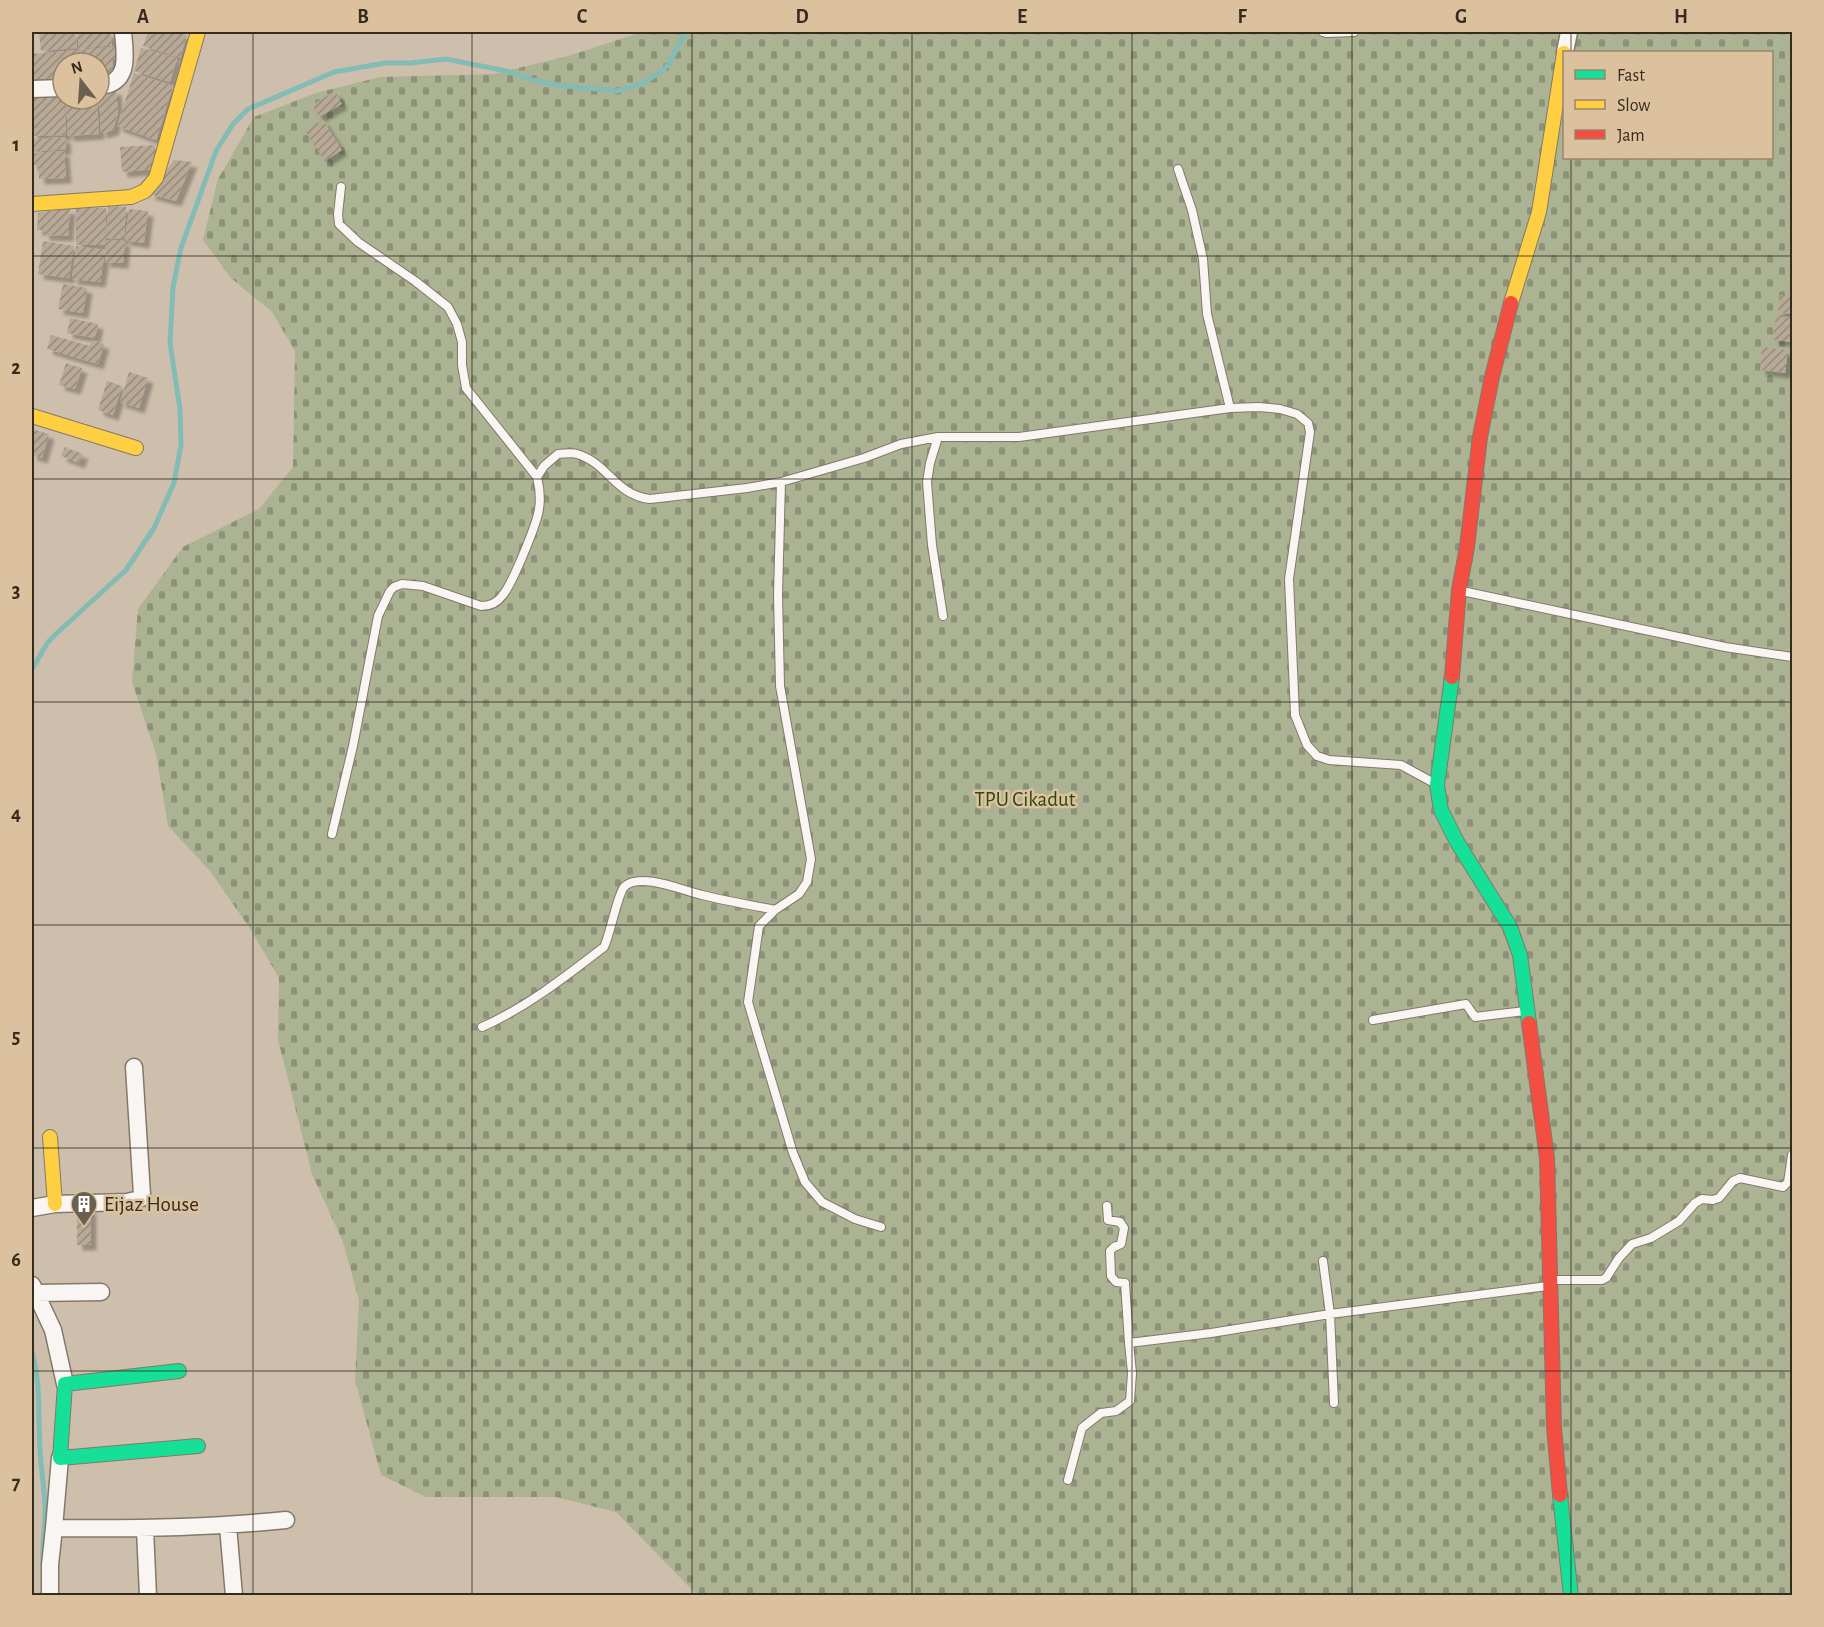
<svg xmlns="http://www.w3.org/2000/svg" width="1824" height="1627" font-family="'Alegreya Sans',sans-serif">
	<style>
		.cemetery { fill: url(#cemetery-stones); fill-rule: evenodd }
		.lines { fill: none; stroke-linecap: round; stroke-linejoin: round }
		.stream { stroke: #83bcb4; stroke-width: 5 }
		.building { fill: url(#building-hatch); filter: url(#shadow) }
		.lane-casing { stroke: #837869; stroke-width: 10 }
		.street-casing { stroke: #837869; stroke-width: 19 }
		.fast-casing { stroke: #837869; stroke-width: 16 }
		.slow-casing { stroke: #837869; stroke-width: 16 }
		.jam-casing { stroke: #837869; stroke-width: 16 }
		.lane { stroke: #f8f5f3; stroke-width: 8 }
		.street { stroke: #f8f5f3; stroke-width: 16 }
		.fast { stroke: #16e098; stroke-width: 14 }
		.slow { stroke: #ffcf43; stroke-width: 14 }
		.jam { stroke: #f24e42; stroke-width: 14 }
		.grid { fill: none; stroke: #362c1e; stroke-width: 1.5; stroke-opacity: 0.55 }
		.labels { text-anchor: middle; stroke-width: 5; stroke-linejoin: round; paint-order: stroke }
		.park-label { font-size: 21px; fill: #2b4a10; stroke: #dcc19e }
		.poi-label { font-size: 21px; fill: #362c1e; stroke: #dcc19e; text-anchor: start }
		.neatline { fill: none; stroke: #362c1e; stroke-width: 2 }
		.grid-label { font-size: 20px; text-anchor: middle; font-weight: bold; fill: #362c1e }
	</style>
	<defs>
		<pattern id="cemetery-stones" width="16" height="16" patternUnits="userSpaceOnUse" patternTransform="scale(1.5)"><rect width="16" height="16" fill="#abb393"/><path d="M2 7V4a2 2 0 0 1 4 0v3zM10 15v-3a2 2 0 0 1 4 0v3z" fill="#8c9277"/></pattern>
		<pattern id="building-hatch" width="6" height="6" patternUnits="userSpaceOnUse" patternTransform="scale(1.5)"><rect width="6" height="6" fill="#b7a996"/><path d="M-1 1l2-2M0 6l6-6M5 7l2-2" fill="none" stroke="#968a7a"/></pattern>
		<filter id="shadow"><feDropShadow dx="5.5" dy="5.5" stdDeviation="1.5" flood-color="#0004"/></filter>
	</defs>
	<rect width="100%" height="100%" fill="#cebfac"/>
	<path class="cemetery" d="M642 32H1792V1595H697L616 1512 556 1497H426L381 1475 355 1380 359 1300 343 1242 312 1174 278 1040 279 978 249 927 210 871 168 826 156 754 132 682 138 609 183 547 259 509 293 467 295 351 272 312 231 278 203 240 218 179 254 117 316 93 380 77 493 74 568 56ZM1564 52H1772V158H1564Z"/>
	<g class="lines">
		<path class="stream" d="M32 669 48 642 57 633 126 570 154 528 174 483 181 445 180 409 170 343 173 287 181 248 216 151 233 124 248 109 334 72 385 63H410L446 59 506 71 533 80 557 85 617 91 641 84 662 71 668 65 686 32
			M32 1352C41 1382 38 1417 40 1449 41 1472 46 1495 45 1518 44 1534 42 1548 43 1564"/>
	</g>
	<path class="building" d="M39 32H75L77 48 41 51Z
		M77 32H110L112 45 79 49Z
		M148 32H174L187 35 180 58 143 46Z
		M120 46 122 58 112 59 114 77 99 79V63H80L78 50Z
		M141 48 177 58 170 82 134 71Z
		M77 50 78 63H63V81L34 84 32 54Z
		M134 73 173 86 165 111 145 105 165 112 156 140 117 126Z
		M116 89 118 113 113 130 101 133 99 92Z
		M335 91 342 104 319 117 312 105Z
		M63 97 65 99 66 135 32 136V98Z
		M66 99H97L99 134 68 136Z
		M323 120 342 150 325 161 305 131Z
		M65 137 66 149 32 152V139Z
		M155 145 157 169 122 172 120 147Z
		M64 151 66 178 39 179 38 165H32V153Z
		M174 160 192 162 176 201 149 194Z
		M108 206 126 207 124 239 106 238Z
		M70 208 68 236 44 235V230H37L38 213Z
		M76 208H106L105 245H76Z
		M129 209 148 211 144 243 125 240Z
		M106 240 125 241 123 263 105 262Z
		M43 241 74 246 69 278 38 274Z
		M76 246 105 250 100 282 72 279Z
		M63 284 87 288 83 313 58 309Z
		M1780 295 1792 296V314L1778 313Z
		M1776 316 1792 317V342L1773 340Z
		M70 318 98 324 95 338 67 333Z
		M51 335 90 346 92 340 104 344 98 364 47 349Z
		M1762 347 1788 350 1785 373 1760 370Z
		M66 363 82 368 75 389 59 385Z
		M129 372 148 378 139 408 120 402Z
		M107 381 122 386 113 415 98 410Z
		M32 429 49 434 42 458 32 455Z
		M65 447 83 454 79 463 61 456Z
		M91 1208V1245H77V1209Z"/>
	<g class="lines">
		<g class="lane-casing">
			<path id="lane" d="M1323 32 1326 33 1354 32
				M1178 169 1192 210 1203 259 1207 314 1230 408
				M341 187 338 214 339 224 358 242 415 281 448 307 457 324 462 342V365L466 388 537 477
				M938 437 930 463 927 482 932 545 943 616
				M781 482 778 595 780 686 811 859 807 882 799 894 775 910 759 926 748 1002 793 1153 805 1182 822 1202 855 1219 881 1227
				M1462 591 1725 647 1792 657
				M332 834 353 746 378 616 390 591 394 587 402 584 423 586 481 606C489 606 497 603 502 596 512 585 534 530 538 514 541 502 540 489 537 477L544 466 558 454C564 454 572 452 577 454 608 463 615 495 650 499L747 488 781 482 864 458 901 444 938 437H1019L1230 408 1259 407 1280 409 1297 414 1308 423 1310 432 1289 579 1295 715 1307 745 1317 756 1329 760 1401 765 1434 783
				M1373 1020 1466 1004 1475 1017 1525 1011
				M482 1027C527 1007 565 977 604 947 610 935 618 892 625 886 641 872 684 891 702 895 726 901 751 905 775 910
				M1107 1206 1108 1220 1120 1222 1124 1228 1121 1244 1114 1247 1110 1251 1111 1276 1116 1282 1125 1283 1129 1343 1211 1333 1330 1314 1548 1286
				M1323 1261 1330 1314 1334 1403
				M1551 1280H1602L1606 1278 1619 1258 1632 1244 1651 1238 1679 1221 1695 1203 1702 1199 1713 1200 1719 1198 1733 1181 1740 1178 1783 1187 1788 1182 1792 1155
				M1068 1480 1082 1428 1101 1413 1116 1411 1130 1401 1132 1373 1129 1343"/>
		</g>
		<g class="street-casing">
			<path id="street" d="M1565 52 1569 32
				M99 86C131 84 125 54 123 32
				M32 89 63 88
				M32 1208 55 1204 127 1202 140 1199 142 1195 134 1067
				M32 1285 53 1330 65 1384
				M32 1295 36 1293 101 1292
				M60 1458 54 1528C132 1529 208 1528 286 1520
				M228 1526 234 1596
				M145 1529 148 1596
				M50 1596V1565L54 1528"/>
		</g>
		<g class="fast-casing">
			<path id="fast" d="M1452 677 1437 785 1441 810 1457 842 1510 927 1520 955 1529 1023
				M179 1371 65 1384 60 1458 198 1446
				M1560 1495 1571 1596"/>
		</g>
		<g class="slow-casing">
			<path id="slow" d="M32 204 131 197 145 191 156 178 198 32
				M1511 303 1539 212 1564 53
				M32 416 136 448
				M50 1137 55 1204"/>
		</g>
		<g class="jam-casing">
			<path id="jam" d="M1452 677 1459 590 1467 547 1480 437 1492 377 1511 303
				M1529 1023 1547 1158 1554 1427 1560 1495"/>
		</g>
		<use href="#lane" class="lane"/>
		<use href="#street" class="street"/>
		<use href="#fast" class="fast"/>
		<use href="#slow" class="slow"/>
		<use href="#jam" class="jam"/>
	</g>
	<path class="grid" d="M253 32V1596M472 32V1596M692 32V1596M912 32V1596M1132 32V1596M1352 32V1596M1571 32V52M1571 158V1596M32 256H1792M32 479H1792M32 702H1792M32 925H1792M32 1148H1792M32 1371H1792"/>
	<defs>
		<g id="building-pin" transform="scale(1.35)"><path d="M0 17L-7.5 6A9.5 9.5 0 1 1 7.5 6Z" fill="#6b5f50" stroke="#dcc19e"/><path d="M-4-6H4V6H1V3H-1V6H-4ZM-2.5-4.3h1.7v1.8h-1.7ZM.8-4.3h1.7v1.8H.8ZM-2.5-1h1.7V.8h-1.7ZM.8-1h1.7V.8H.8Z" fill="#fff"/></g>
	</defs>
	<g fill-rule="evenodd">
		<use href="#building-pin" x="84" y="1204"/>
	</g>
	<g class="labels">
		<g class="park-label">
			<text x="1025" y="806">TPU Cikadut</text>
		</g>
		<g class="poi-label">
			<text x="104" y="1211">Eijaz House</text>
		</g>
	</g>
	<rect width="1824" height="1627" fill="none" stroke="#dcc19e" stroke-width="66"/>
	<rect x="1563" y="51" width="210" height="108" fill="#dcc19e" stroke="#9a856b" stroke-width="1.5"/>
	<rect x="1575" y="70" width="30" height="9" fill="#16e098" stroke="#9a856b" stroke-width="1.5"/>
	<text x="1617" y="81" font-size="18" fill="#362c1e">Fast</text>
	<rect x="1575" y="100" width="30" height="9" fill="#ffcf43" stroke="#9a856b" stroke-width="1.5"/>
	<text x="1617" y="111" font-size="18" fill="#362c1e">Slow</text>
	<rect x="1575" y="130" width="30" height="9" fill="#f24e42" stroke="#9a856b" stroke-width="1.5"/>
	<text x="1617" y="141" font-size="18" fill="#362c1e">Jam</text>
	<g transform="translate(81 81) rotate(343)"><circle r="28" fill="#dcc19e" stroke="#9a856b" stroke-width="1.5"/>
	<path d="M0-4.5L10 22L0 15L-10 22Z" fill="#6b5f50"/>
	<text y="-9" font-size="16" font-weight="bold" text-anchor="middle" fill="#362c1e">N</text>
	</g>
	<rect x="33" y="33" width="1758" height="1561" class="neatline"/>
	<g class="grid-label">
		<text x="143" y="23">A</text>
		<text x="363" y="23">B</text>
		<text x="582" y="23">C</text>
		<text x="802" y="23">D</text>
		<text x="1022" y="23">E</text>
		<text x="1242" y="23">F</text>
		<text x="1461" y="23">G</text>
		<text x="1681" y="23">H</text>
		<text x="16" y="151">1</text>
		<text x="16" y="374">2</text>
		<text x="16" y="597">3</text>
		<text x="16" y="820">4</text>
		<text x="16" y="1043">5</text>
		<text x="16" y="1266">6</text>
		<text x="16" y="1489">7</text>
	</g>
</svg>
